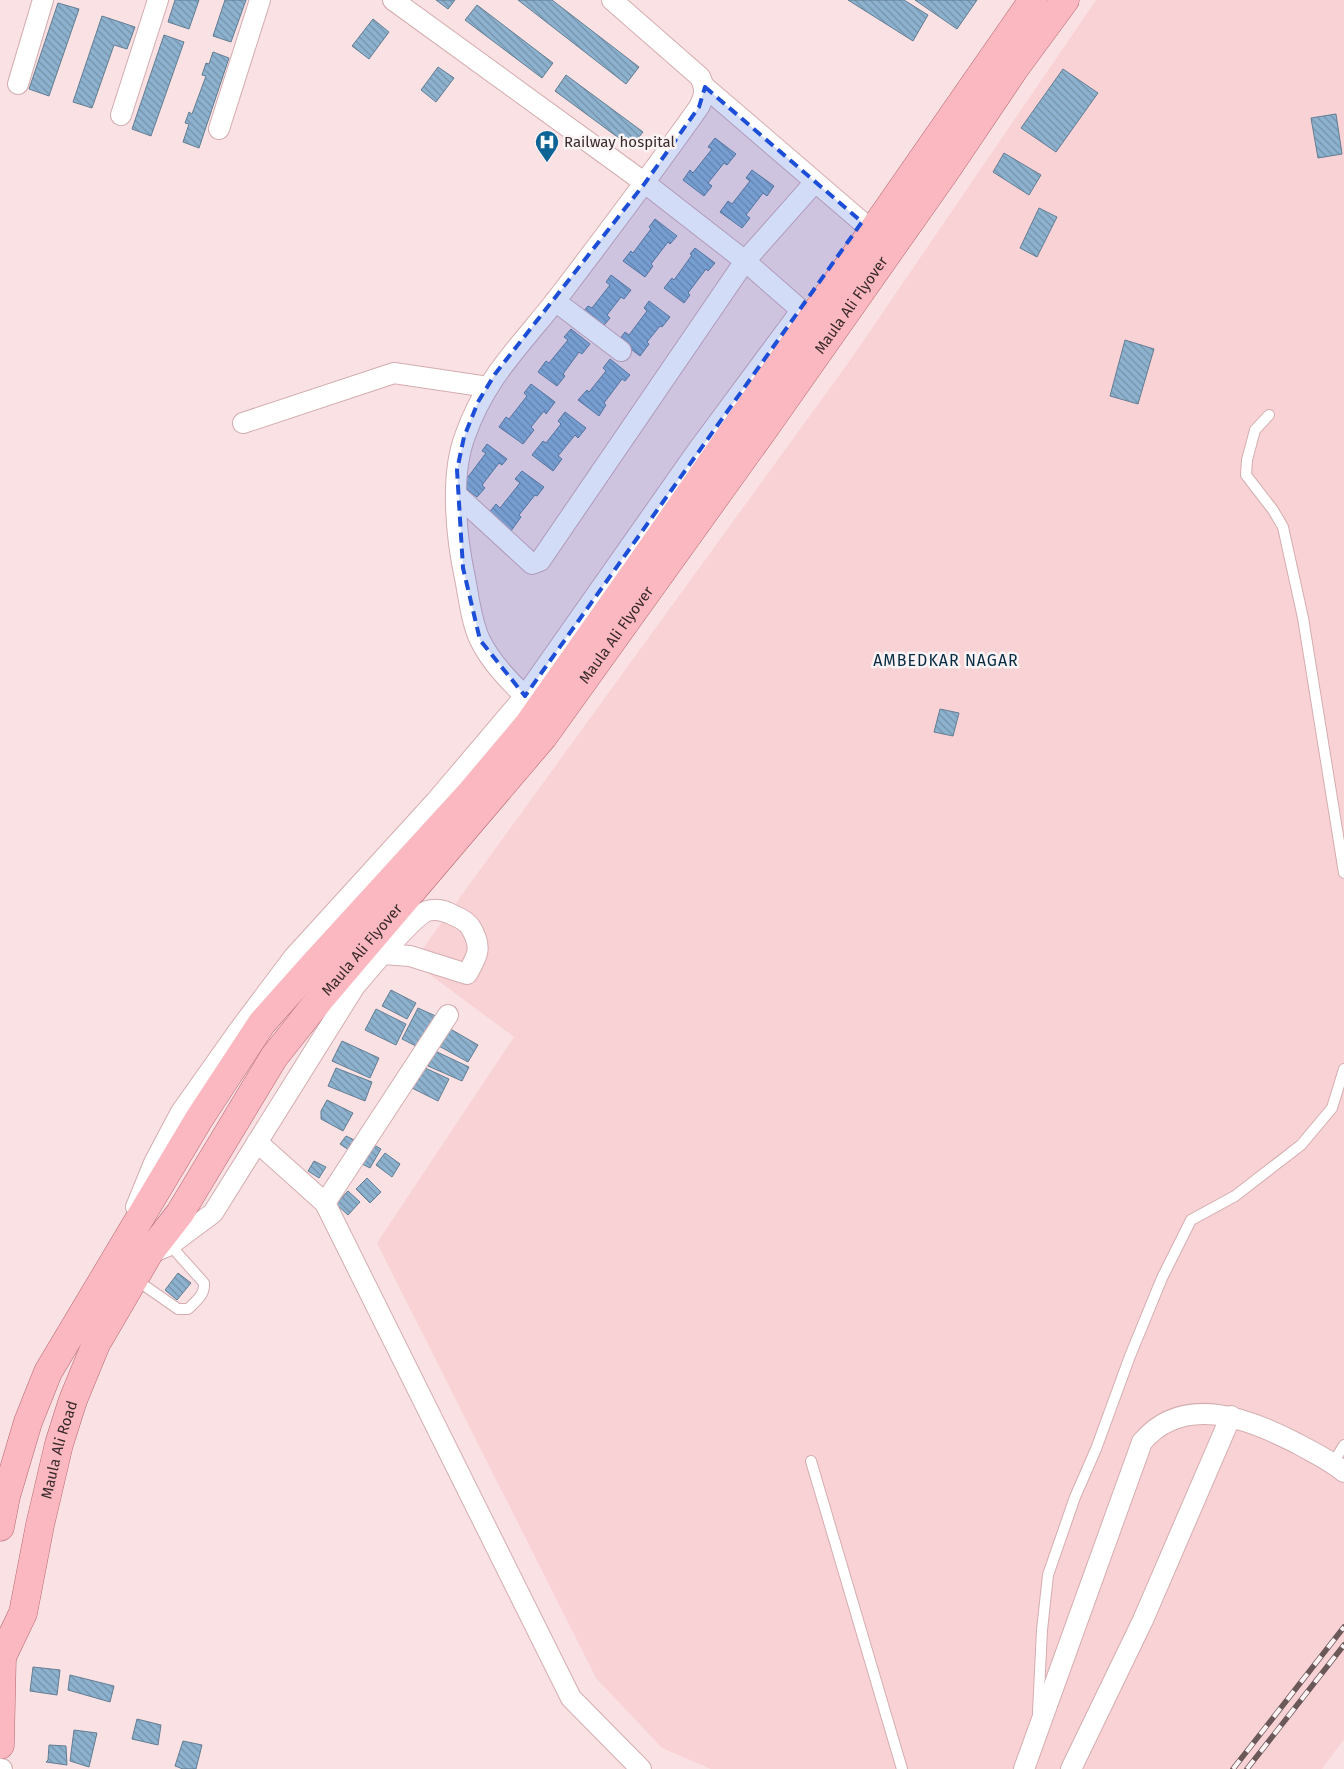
<svg xmlns="http://www.w3.org/2000/svg" width="1344" height="1769" font-family="'Fira Sans',sans-serif">
	<style>
		.built { fill: #f9d2d5 }
		.building { fill: url(#building-back-hatch); stroke: #627d92 }
		.lines { fill: none; stroke-linecap: round; stroke-linejoin: round }
		.service-casing { stroke: #d4adb0; stroke-width: 12 }
		.minor-casing { stroke: #d4adb0; stroke-width: 22 }
		.primary-casing { stroke: #b56771; stroke-width: 29 }
		.service { stroke: #fff; stroke-width: 10 }
		.minor { stroke: #fff; stroke-width: 20 }
		.primary { stroke: #fbb8c0; stroke-width: 28 }
		.rail-casing { stroke: #6b595a; stroke-width: 5.5 }
		.rail { stroke: #fbf3f4; stroke-width: 4; stroke-dasharray: 11; stroke-linecap: butt }
		.marked { fill: #1d4ed8; fill-opacity: 0.2; stroke: #1d4ed8; stroke-width: 4; stroke-dasharray: 10 6; stroke-linejoin: round }
		.labels { text-anchor: middle; stroke-width: 5; stroke-linejoin: round; paint-order: stroke }
		.poi-label { font-size: 15px; fill: #392a2b; stroke: #fbf3f4; text-anchor: start }
		.street-label { font-size: 15px; fill: #392a2b; stroke: #fbf3f4 }
		.neighbourhood-label { font-size: 16px; letter-spacing: 1px; fill: #062c44; stroke: #fbf3f4 }
	</style>
	<defs>
		<pattern id="building-back-hatch" width="6" height="6" patternUnits="userSpaceOnUse" patternTransform="scale(1.25)"><rect width="6" height="6" fill="#8db2cf"/><path d="M-1 5l2 2M0 0l6 6M5-1l2 2" fill="none" stroke="#7491a8"/></pattern>
	</defs>
	<rect width="100%" height="100%" fill="#fae1e3"/>
	<path class="built" d="M1096 0H1344V1739L1322 1769H711L662 1748 596 1678 377 1243 514 1037 413 962 851 359Z"/>
	<path class="building" d="M175 0H199L189 29 168 22Z
		M225 0H246L231 42 213 36Z
		M436 0H455L448 9Z
		M518 0H552L639 67 626 84Z
		M848 0H904L928 15 913 41Z
		M915 0H977L957 29Z
		M58 3 79 9 49 96 29 89Z
		M477 5 553 63 542 78 465 20Z
		M102 16 135 27 127 49 114 45 92 108 73 102Z
		M373 19 389 32 369 59 352 46Z
		M164 35 184 42 151 136 132 129Z
		M213 52 229 58 199 148 183 142 189 124 185 123 189 112 192 114 206 76 202 75 206 63 209 64Z
		M438 67 454 78 436 102 421 90Z
		M1063 69 1098 93 1056 152 1021 128Z
		M566 75 643 132 631 147 555 91Z
		M1336 114 1342 154 1318 158 1311 118Z
		M715 138 736 154 727 165 724 163 708 183 712 186 704 196 683 180 690 170 693 173 712 149 708 147Z
		M1004 153 1041 175 1029 195 993 172Z
		M752 170 774 186 767 196 763 193 746 215 750 218 742 228 720 212 728 201 732 204 750 181 746 178Z
		M1039 208 1057 217 1037 257 1020 248Z
		M655 219 677 236 670 244 668 242 651 264 653 266 645 277 623 261 631 251 633 253 651 229 649 227Z
		M695 248 715 263 708 271 706 269 688 293 690 295 684 303 664 288 672 278 674 280 692 255 690 254Z
		M611 275 631 290 624 299 621 297 607 315 610 318 601 329 581 314 588 306 592 308 610 285 606 282Z
		M649 301 670 317 662 327 660 326 647 342 649 344 640 356 619 340 625 332 629 335 647 311 644 308Z
		M571 329 590 344 582 354 579 352 563 374 565 376 557 386 538 372 546 361 549 363 568 340 564 337Z
		M1125 340 1154 349 1138 404 1110 396Z
		M610 359 630 375 625 381 622 379 604 403 606 405 599 416 578 400 587 390 589 392 606 371 603 368Z
		M531 384 555 402 546 414 544 411 531 427 534 430 523 444 499 427 506 417 509 419 527 396 524 393Z
		M565 412 586 428 578 438 575 435 558 456 562 459 553 471 532 455 543 441 546 443 561 424 558 421Z
		M487 444 507 459 502 465 499 463 482 485 485 488 477 497 458 483 464 474 468 477 486 453 482 451Z
		M522 471 544 487 537 496 535 495 519 515 521 517 511 531 488 514 496 504 500 508 520 483 515 479Z
		M940 709 959 713 953 736 934 732Z
		M391 990 416 1003 407 1019 382 1006Z
		M418 1008 438 1017 422 1049 402 1039Z
		M376 1009 406 1024 396 1045 365 1030Z
		M447 1027 478 1045 468 1062 437 1045Z
		M342 1041 379 1058 370 1078 332 1061Z
		M435 1051 469 1067 462 1081 428 1066Z
		M423 1067 449 1079 438 1101 412 1088Z
		M336 1068 372 1082 365 1101 328 1086Z
		M327 1100 353 1113 343 1131 321 1119V1111Z
		M346 1136 363 1144 356 1155 340 1144Z
		M371 1143 381 1149 370 1168 360 1163Z
		M385 1153 400 1164 392 1177 376 1165Z
		M314 1161 326 1167 319 1178 308 1171Z
		M367 1178 381 1192 370 1203 356 1189Z
		M348 1191 360 1202 348 1215 336 1204Z
		M178 1273 191 1283 177 1300 165 1290Z
		M33 1667 60 1670 57 1695 30 1691Z
		M70 1675 114 1686 110 1702 68 1690Z
		M137 1719 161 1725 158 1745 132 1739Z
		M74 1730 97 1733 89 1767 70 1761Z
		M183 1741 202 1745 196 1769H183L175 1766Z
		M49 1745 66 1746 67 1765 46 1762 48 1760Z"/>
	<g class="lines">
		<g class="service-casing">
			<path id="service" d="M1269 415 1255 430 1247 460 1246 475 1273 510 1283 527 1303 618 1344 873
				M135 1279 178 1309H188C196 1301 205 1295 204 1283L170 1245
				M811 1461 902 1769
				M1333 1463 1344 1445
				M1038 1712 1042 1630 1048 1575 1075 1497 1096 1449 1130 1356 1162 1278 1191 1220 1235 1196 1301 1145 1332 1108 1344 1069"/>
		</g>
		<g class="minor-casing">
			<path id="minor" d="M393 0 645 183 745 261 801 310
				M18 84 43 0
				M705 87 862 222
				M121 115 158 0
				M219 129 260 0
				M555 301 621 351
				M243 423 394 373 488 387
				M456 494 532 564 540 561 745 261 815 182
				M525 696C509 681 490 661 480 640 471 621 469 598 465 578 456 536 450 476 465 436 485 378 521 345 557 299 605 236 653 172 699 107 705 95 706 89 700 77L612 0
				M257 1142 325 1203 571 1698 641 1769
				M325 1203 448 1015
				M136 1207 154 1163 181 1112 239 1030 293 958 436 801 525 696 697 451 797 316
				M151 1253 170 1245 213 1213 355 986C369 970 411 918 427 911 437 908 445 911 453 915 460 918 468 922 471 928 483 948 477 957 467 974L410 956 383 954
				M0 1769H2
				M1024 1769 1142 1442C1184 1392 1250 1419 1298 1444 1314 1453 1330 1460 1344 1472
				M1071 1769 1143 1620 1231 1416"/>
		</g>
		<g class="primary-casing">
			<g id="primary">
				<path d="M0 1527 6 1496 28 1422 48 1372 199 1119 262 1023 310 969 470 794 528 725 644 560 1033 0"/>
				<path d="M0 1648 2 1657 0 1745"/>
				<path id="s1" d="M2 1657 23 1613 40 1525 59 1444 73 1400 96 1344 149 1253 180 1213 274 1057 320 999 543 737 764 429 947 169 1015 68 1065 0"/>
			</g>
		</g>
		<use href="#service" class="service"/>
		<use href="#minor" class="minor"/>
		<use href="#primary" class="primary"/>
		<g class="rail-casing">
			<path id="rail" d="M1233 1769 1344 1627
				M1247 1769 1344 1645"/>
		</g>
		<use href="#rail" class="rail"/>
	</g>
	<path class="marked" d="M705 87 862 222 525 696 480 640 463 568 457 470 464 437 478 402 495 374 645 183 699 107Z"/>
	<defs>
		<g id="hospital-pin" transform="scale(1.25)"><path d="M0 17L-7.5 6A9.5 9.5 0 1 1 7.5 6Z" fill="#0e6495" stroke="#fbf3f4"/><path d="M-5-5h3v3.5h4V-5h3V5h-3V1.5h-4V5h-3Z" fill="#fff"/></g>
	</defs>
	<g fill-rule="evenodd">
		<use href="#hospital-pin" x="547" y="142"/>
	</g>
	<g class="labels">
		<g class="poi-label">
			<text x="564" y="147">Railway hospital</text>
		</g>
		<g class="street-label">
			<text dy="5" stroke="none"><textPath href="#s1" startOffset="1615">Maula Ali Flyover</textPath></text>
			<text dy="5" stroke="none"><textPath href="#s1" startOffset="1210">Maula Ali Flyover</textPath></text>
			<text dy="5" stroke="none"><textPath href="#s1" startOffset="805">Maula Ali Flyover</textPath></text>
			<text dy="5" stroke="none"><textPath href="#s1" startOffset="216">Maula Ali Road</textPath></text>
		</g>
		<g class="neighbourhood-label">
			<text x="946" y="666">AMBEDKAR NAGAR</text>
		</g>
	</g>
</svg>
